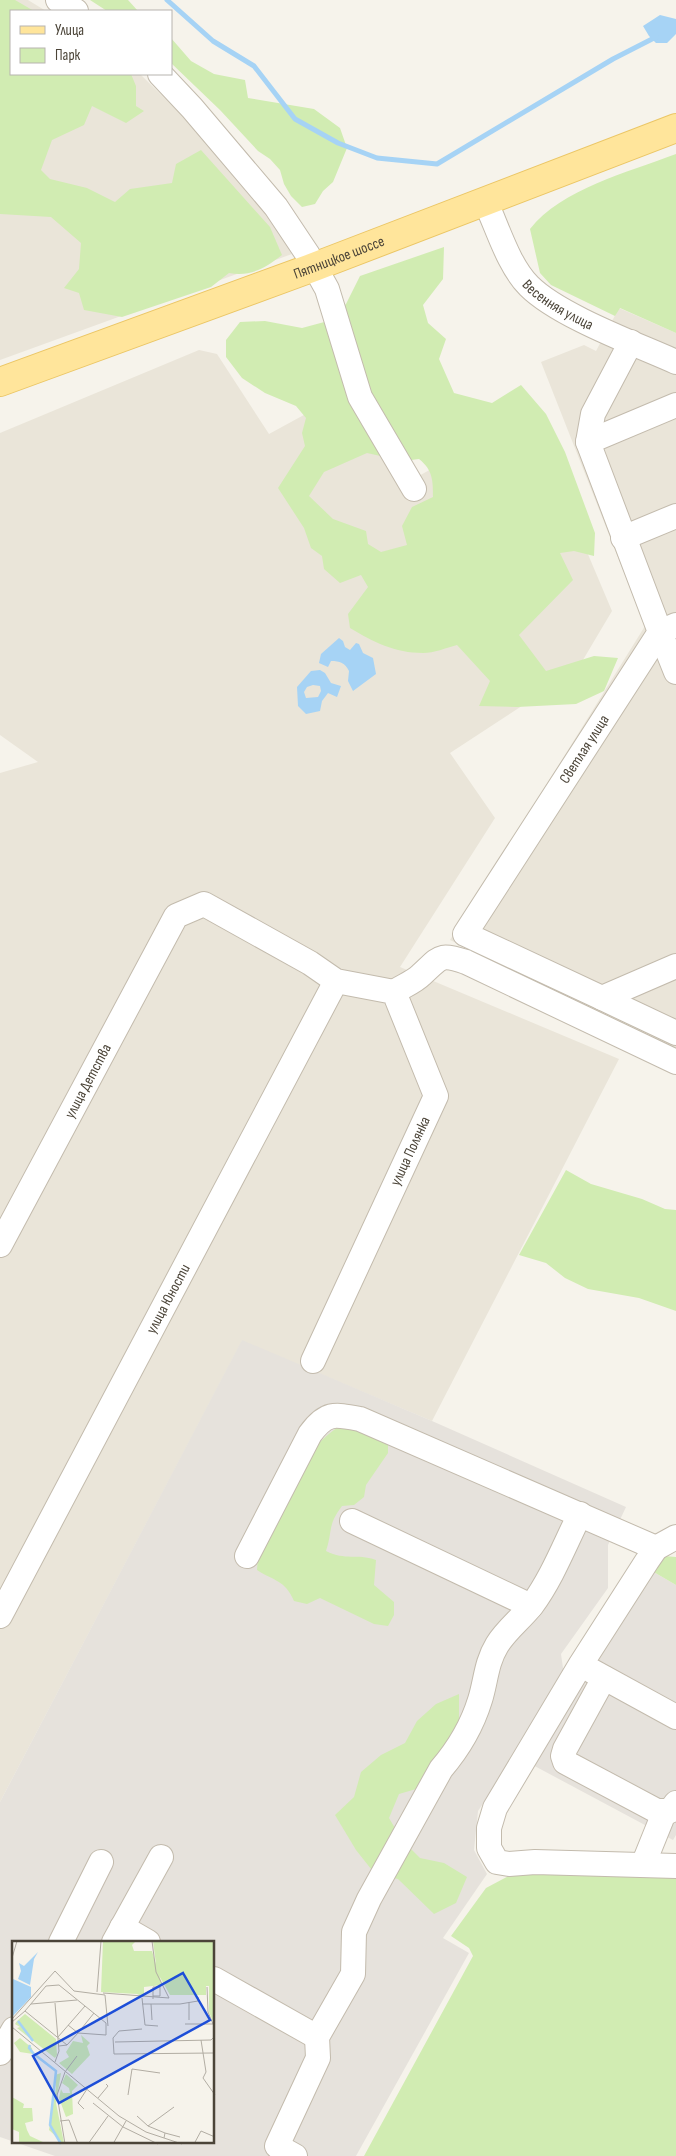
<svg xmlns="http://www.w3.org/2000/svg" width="676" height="2156" font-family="'Sofia Sans Condensed',sans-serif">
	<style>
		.residential { fill: #eae5d9 }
		.industrial { fill: #e6e2dc; fill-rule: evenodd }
		.green { fill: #d1ecb2; fill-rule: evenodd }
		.water { fill: #a6d3f5; fill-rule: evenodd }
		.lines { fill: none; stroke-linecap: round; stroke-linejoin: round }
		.stream { stroke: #a6d3f5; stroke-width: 5 }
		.minor-casing { stroke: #c3bbad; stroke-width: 26 }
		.major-casing { stroke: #ebc665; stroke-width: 30 }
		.minor { stroke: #fff; stroke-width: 24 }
		.major { stroke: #ffe59b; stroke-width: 28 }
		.labels { text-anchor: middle; stroke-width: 4; stroke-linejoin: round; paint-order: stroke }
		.street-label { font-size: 15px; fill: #4b4438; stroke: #fff }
		.inset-river { fill: none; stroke: #a6d3f5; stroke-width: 2.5 }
		.inset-road { fill: none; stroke: #b2ada3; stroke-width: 1 }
		.view { fill: #1d4ed8; fill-opacity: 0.15; stroke: #1d4ed8; stroke-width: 2.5 }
		.inset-edge { fill: none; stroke: #4b4438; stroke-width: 2.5 }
	</style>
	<rect width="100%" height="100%" fill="#f6f3eb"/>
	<path class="residential" d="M0 0H28L46 11H11V74H140L205 138 280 230 292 254 0 360Z
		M619 308 676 333V1051L450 940 645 626 541 362 584 345 596 351Z
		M199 350 217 354 269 434 346 392 399 487 451 458 532 422 612 611 577 670 450 753 495 818 400 967 619 1059 432 1421 242 1341 0 1802V773L38 762 0 735V433Z"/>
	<path class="industrial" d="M242 1340 432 1421 626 1507 608 1545V1588L561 1654 565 1682 478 1811 474 1850 487 1874 443 1938 469 1953 356 2156H55L0 2137V1802ZM14 1942H214V2142H14Z
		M652 1571 676 1585V1835L673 1840 529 1763Z"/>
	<path class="green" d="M0 0H15L34 11H11V74H131L136 86V106L144 111 126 123 92 106 84 125 52 140 41 170 50 179 87 188 115 202 130 189 172 183 176 164 201 150 270 227 282 255C265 268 251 277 229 273L211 287 122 317 84 310 79 293 64 288 79 269 81 243 51 217 0 214Z
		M90 0H128L138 11H107Z
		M171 38 191 61 214 74 245 80 248 98 314 109 340 128 347 148 333 182 323 191 315 204 302 207 291 196 284 184 280 170 270 159 258 151 220 110 171 63Z
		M676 154V333L620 308 615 316 551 285 540 273 530 229C561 189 629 172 676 154Z
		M444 247 443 279 423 305 428 323 446 339 439 359 454 393 492 403 521 385 546 414 565 452 595 533 594 556 574 551 560 553 573 580 519 635 546 671 594 656 618 658 604 691 576 704 517 707 479 706 490 681 457 645C446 648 434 653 423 653 395 653 373 642 350 628L348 614 368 587 361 575 340 583 324 569 322 556 311 548 304 528 278 488 305 446 302 433 306 418 296 406 265 393 242 378 226 357V340L240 322 265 321 302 328 328 321 346 304 360 276ZM367 453 403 461 419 459C433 470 433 481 433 497L412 507 402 526 407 545 381 552 368 544 366 531 333 519 309 496 324 472Z
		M566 1170 591 1184 642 1199 665 1209 676 1210V1311L639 1298 588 1289 565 1278 546 1263 519 1255Z
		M338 1427 365 1428 388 1440V1453L366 1485 364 1497 354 1505 342 1506C327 1526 333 1530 326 1551 346 1561 356 1553 376 1560L374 1585 394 1602V1615L388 1626 374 1624 320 1598 307 1604 294 1601C285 1580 274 1581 257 1570L258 1557C279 1512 295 1456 338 1427Z
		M664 1556 676 1557V1585L652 1571Z
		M459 1694V1720L439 1766 423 1787 399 1794 389 1818 402 1840 420 1858 444 1863 467 1877 456 1903 434 1914 398 1879 375 1874 356 1850 335 1815 354 1797 361 1772 381 1755 405 1743 417 1721 436 1704Z
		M676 1871V2156H364L473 1956 469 1948 451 1936 486 1888 514 1873Z"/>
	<path class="water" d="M660 15 676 19V34L667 43H656L649 36 643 26Z
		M339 638 343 641 345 647 350 650 356 643 359 644 363 653 373 658 376 674 353 691 348 681 349 671C345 663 340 661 331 661L328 667 319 663 321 654Z
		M320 670 325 673 331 683 341 686 337 697 328 693 322 701 320 711 306 714 298 706 297 687 311 671ZM313 685 320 686 321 691 318 697 306 698 304 692 307 687Z"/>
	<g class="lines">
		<path class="stream" d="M167 0 213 41 254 66 295 119 338 143 377 158 437 164 613 59 656 37"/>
		<g class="minor-casing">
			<g id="minor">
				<path d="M58 0 76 11"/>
				<path d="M160 74 192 108 276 207 308 255 327 289 360 397 414 489"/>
				<path id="s1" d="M485 201C498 228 508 265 529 286 559 316 636 344 676 362"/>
				<path d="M631 342 593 414 588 442 660 632 465 934 602 998 676 966"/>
				<path d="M588 442 676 405"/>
				<path d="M623 538 676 516"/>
				<path d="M676 625 660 632 676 672"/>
				<path d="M394 992C403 986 414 982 421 975 441 957 439 953 466 962L676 1062"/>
				<path d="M602 998 676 1033"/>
				<path id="s2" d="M0 1245 176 916 204 904 310 963 336 981 394 992 436 1096 313 1361"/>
				<path d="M352 1521 531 1606"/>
				<path d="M676 1537 656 1548 647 1561 581 1664 495 1808 489 1828V1848L497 1862 509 1864 535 1862 676 1866"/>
				<path d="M247 1556 310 1434C326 1412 334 1414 360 1419L656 1548"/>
				<path id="s3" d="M0 1616 336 981"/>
				<path d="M592 1671 676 1717"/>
				<path d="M604 1678 565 1749 563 1756 565 1762 657 1811H670L676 1803"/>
				<path d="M643 1865 664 1813"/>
				<path d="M122 1927 148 1942"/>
				<path d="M61 1942 101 1862"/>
				<path d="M114 1942 161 1857"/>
				<path d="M214 1979 317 2037"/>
				<path d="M0 2053 14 2029"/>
				<path d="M295 2156 277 2146 318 2058 317 2037 353 1974 354 1932 369 1899 441 1769C459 1748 472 1726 480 1700 486 1681 486 1663 497 1645 506 1630 521 1619 532 1605 552 1578 565 1544 580 1514"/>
			</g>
		</g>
		<g class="major-casing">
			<g id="major">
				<path id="s4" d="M0 382 314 267 676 128"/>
			</g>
		</g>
		<use href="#minor" class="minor"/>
		<use href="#major" class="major"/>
	</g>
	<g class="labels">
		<g class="street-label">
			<text dy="5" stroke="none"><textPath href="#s4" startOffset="361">Пятницкое шоссе</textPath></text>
			<text dy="5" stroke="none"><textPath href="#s1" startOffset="131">Весенняя улица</textPath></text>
			<text transform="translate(584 749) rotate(-57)" y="5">Светлая улица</text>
			<text dy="5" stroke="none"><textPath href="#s2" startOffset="186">улица Детства</textPath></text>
			<text transform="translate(410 1151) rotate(-65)" y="5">улица Полянка</text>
			<text dy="5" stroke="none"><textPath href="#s3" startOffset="359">улица Юности</textPath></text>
		</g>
	</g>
	<g transform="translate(12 1941)">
		<rect width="202" height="202" fill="#f6f3eb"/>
		<path d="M91 0H124L120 4 122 10H140L150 44 132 46V56L125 53 89 51ZM141 0H202V83L197 71V45H194V54H158L145 31ZM13 73 44 98 45 114 43 117 5 87 8 86 3 83 5 80ZM69 94 78 102 75 105 78 114 60 133 47 122 57 116 54 111 61 100 71 102ZM8 97 20 107 21 113 8 111 2 102ZM49 132 44 162 52 202H48V199L37 189 44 147 43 134ZM54 133 66 144 60 150 61 173 54 176 47 157 49 148 51 152H58L57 147 50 142ZM0 156 12 163 11 167H20L21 180 13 182 15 189 18 195 33 202H7V191L0 188Z" fill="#d1ecb2"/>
		<path d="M26 11 22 18 18 44 6 38 9 30 7 22 12 25ZM1 38 19 46V56L0 76Z" fill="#a6d3f5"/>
		<path class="inset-river" d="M6 80 21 100M18 104 17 107 22 113 44 130 38 184 49 203"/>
		<path class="inset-road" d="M0 17 5 0M195 46 196 71 201 83M85 51 89 0M91 52 157 57 144 31 140 0M130 57 133 84 146 85M141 58V46H148V55H141M19 63 65 59M130 63H168L186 60V56M139 63 140 79M0 78 43 30 62 50 93 54 96 85M177 79V61M0 81 13 70M173 83H202M56 84 66 92 82 72M0 86 107 175 134 191 170 203M130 88 107 90 101 97 102 113 201 112M46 96 73 65M189 99 194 131 191 137 203 154M103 101 199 99 203 95M47 105 55 104 66 92 94 94V82L47 44 34 45 13 70 55 104M43 121 47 110 43 62M116 154 120 128 148 132M86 157 96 145 94 143M81 162 111 186 146 203M72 168 66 162 75 148M125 175 136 185 153 192 152 197M48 180 57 179 66 203M136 185 162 166M153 192 168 196M53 203 45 154 53 131 65 115M76 203 96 175M101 203 114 180M182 203 189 190 203 196"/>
		<path class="view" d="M171 32 198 79 47 162 21 115Z"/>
		<rect width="202" height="202" class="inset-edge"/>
	</g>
	<rect x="10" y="10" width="162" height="65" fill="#ffffff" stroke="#b7b4af"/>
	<rect x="20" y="26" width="25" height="8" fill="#ffe59b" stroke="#b7b4af"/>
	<text x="55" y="35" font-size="15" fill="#4b4438">Улица</text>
	<rect x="20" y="48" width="25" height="15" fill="#d1ecb2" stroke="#b7b4af"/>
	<text x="55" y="60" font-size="15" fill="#4b4438">Парк</text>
</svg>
